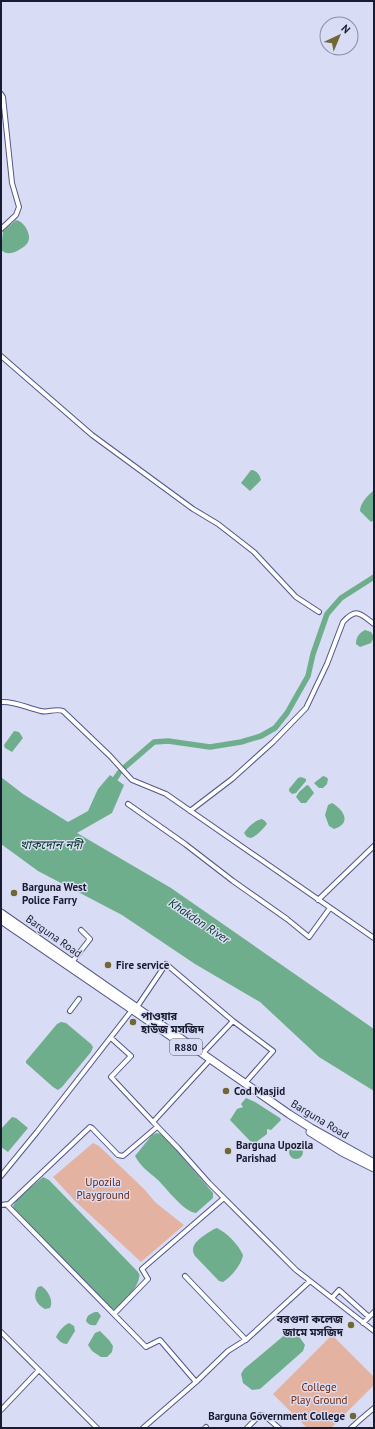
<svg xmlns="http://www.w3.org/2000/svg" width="375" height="1429" font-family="'PT Sans','Noto Sans Bengali',sans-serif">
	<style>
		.green { fill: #e4b2a1 }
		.water { fill: #6fae8c }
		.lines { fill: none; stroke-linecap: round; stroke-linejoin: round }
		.canal { stroke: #6fae8c; stroke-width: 5.5 }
		.minor-casing { stroke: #52568a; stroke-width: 6 }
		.primary-casing { stroke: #52568a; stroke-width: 9 }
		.minor { stroke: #fff; stroke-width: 4 }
		.primary { stroke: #fff; stroke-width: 7 }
		.poi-dot { fill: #706734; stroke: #d9dcf5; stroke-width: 1.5 }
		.labels { text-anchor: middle; stroke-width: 3; stroke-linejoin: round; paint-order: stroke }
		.shield { fill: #d9dcf5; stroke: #53556b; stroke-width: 1 }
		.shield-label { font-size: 10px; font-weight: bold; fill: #191b30 }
		.poi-label { font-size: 11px; font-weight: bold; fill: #191b30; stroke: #d9dcf5; text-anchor: start }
		.street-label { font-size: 11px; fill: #191b30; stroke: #d9dcf5 }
		.park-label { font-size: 11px; fill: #702505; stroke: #d9dcf5 }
		.water-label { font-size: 12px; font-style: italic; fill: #00351f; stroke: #d9dcf5 }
	</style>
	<rect width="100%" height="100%" fill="#d9dcf5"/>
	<path class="green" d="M93 1143 99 1146 144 1189 156 1203 184 1225 141 1262 74 1200 53 1177Z
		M332 1335 374 1377V1385L331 1428H307L273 1394Z"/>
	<path class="water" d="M16 220C24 221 32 235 28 242 26 247 12 255 7 253 5 253 3 251 1 250L3 231Z
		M251 470C256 470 260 475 261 480L250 491 241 483Z
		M373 491 374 520 371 522 360 511C360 504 367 496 373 491Z
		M365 630 371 632 374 637 371 643 360 647 356 644C356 637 359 633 365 630Z
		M14 731 19 732 23 738 12 752 5 748 4 745Z
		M110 775 124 785 112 813 77 833 171 888 374 1029V1091L319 1057 260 1002 195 964 122 915 38 871 1 844V777L23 794 68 822 88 811 98 789Z
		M323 776 326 777 328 779 327 784 323 788H319L314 783Z
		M301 777 306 779V781L296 793 292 794 289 791V789L298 778Z
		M307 785 309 786 314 793 306 803H301L296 797 299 792Z
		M332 803C344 810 352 823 334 829L329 826 325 815 328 805Z
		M262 819 265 821 267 824C263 829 258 835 251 838L247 837 244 833C248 827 255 820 262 819Z
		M61 1022 66 1023 91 1044 93 1047 91 1052 62 1087 58 1090 53 1087 26 1063V1061L57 1024Z
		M246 1098 255 1102 280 1118 281 1120 271 1130 267 1129V1134L255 1143 250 1141 230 1120 237 1109 243 1107 241 1104Z
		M12 1117 16 1118 28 1128 8 1152 1 1147V1129Z
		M157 1133 161 1134 172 1145 213 1193V1198L196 1213C184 1212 167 1189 158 1180 150 1173 140 1166 135 1156L152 1135Z
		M289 1152a7 7 0 1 1 14 0a7 7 0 1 1-14 0Z
		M43 1177 49 1180 138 1272C139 1274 140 1275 139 1278 138 1287 121 1309 112 1310L14 1210 13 1206 16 1201 30 1188Z
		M217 1228C227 1233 238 1244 243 1255 242 1264 231 1277 223 1282L219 1281 195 1256C187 1244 205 1235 214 1229Z
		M41 1286C48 1290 54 1301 50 1308L45 1309C36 1304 32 1296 38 1287Z
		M95 1312H98L101 1316 96 1325C91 1326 89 1325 86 1321 87 1315 90 1314 95 1312Z
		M69 1323 74 1326 75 1331 67 1344C62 1344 59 1341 56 1337 59 1331 63 1326 69 1323Z
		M100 1331 109 1340 113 1346 112 1352 107 1357H101L92 1351 88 1345 95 1333Z
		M293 1331 298 1335 305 1345 303 1351 260 1389 252 1390 243 1383 241 1374 244 1369 287 1333Z"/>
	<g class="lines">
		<path class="canal" d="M125 767 154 742 168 741 210 747 241 742 261 736 275 728 287 713 308 676 313 654 327 614 341 598 374 577
			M111 785 119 773"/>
		<g class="minor-casing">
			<path id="minor" d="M1 94 3 97 12 183 19 207 16 215 1 229
				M1 356 92 435 193 509 218 524 254 552 296 597 319 612
				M1 702C15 701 27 708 41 711 48 713 55 708 63 711L110 756 132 780 166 794 374 938
				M128 804 185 844 233 881 287 919 309 937 330 908
				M190 811 232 779 273 742 306 708 327 664 343 622C357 607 360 614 374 624
				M318 900 374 846
				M72 962 90 939 81 930
				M137 1007 166 964 233 1021 203 1053
				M70 1011 79 999
				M233 1021 273 1051 245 1083
				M111 1038 131 1056 111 1077 153 1122
				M208 1062 153 1122 178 1148 209 1183 296 1270 374 1331
				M1 1176 37 1132 132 1010
				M1 1205 9 1204 90 1127 92 1128 118 1155 123 1156 157 1127
				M7 1205 146 1347 160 1340 196 1382
				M185 1276 246 1340
				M332 1298 339 1290 369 1317
				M114 1314 148 1279 142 1269 224 1198
				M363 1323 374 1312
				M1 1332 97 1428
				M1 1410 39 1370
				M143 1428 196 1382 228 1351 247 1339 310 1281
				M205 1428 206 1427
				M247 1428 260 1415 265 1416 279 1428
				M351 1428 361 1419 374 1408"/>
		</g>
		<g class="primary-casing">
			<path id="primary" d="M1 913 289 1114 311 1128 374 1163
				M1 920 191 1050
				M310 1132 342 1152 374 1168"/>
		</g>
		<use href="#minor" class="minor"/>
		<use href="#primary" class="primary"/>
	</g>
	<g class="poi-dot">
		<circle cx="14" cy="893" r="4"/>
		<circle cx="108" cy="965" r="4"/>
		<circle cx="133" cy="1022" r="4"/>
		<circle cx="226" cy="1091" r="4"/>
		<circle cx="228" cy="1151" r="4"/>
		<circle cx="351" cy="1325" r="4"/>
		<circle cx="353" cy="1416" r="4"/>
	</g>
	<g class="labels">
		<rect class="shield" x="170" y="1039" width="32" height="16" rx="3"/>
		<g class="shield-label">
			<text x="186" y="1051">R880</text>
		</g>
		<g class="poi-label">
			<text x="22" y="891">Barguna West<tspan x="22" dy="13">Police Farry</tspan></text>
			<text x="116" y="969">Fire service</text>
			<text x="141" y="1020">পাওয়ার<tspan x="141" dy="13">হাউজ মসজিদ</tspan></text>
			<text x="234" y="1095">Cod Masjid</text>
			<text x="236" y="1149">Barguna Upozila<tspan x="236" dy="13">Parishad</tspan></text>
			<text x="343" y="1323" text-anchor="end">বরগুনা কলেজ<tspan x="343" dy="13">জামে মসজিদ</tspan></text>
			<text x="345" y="1420" text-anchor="end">Barguna Government College</text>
		</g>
		<g class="street-label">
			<text transform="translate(54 936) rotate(35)" y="4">Barguna Road</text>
			<text transform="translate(320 1119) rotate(31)" y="4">Barguna Road</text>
		</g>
		<g class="park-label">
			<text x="103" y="1186">Upozila<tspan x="103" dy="13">Playground</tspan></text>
			<text x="319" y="1391">College<tspan x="319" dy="13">Play Ground</tspan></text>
		</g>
		<g class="water-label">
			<text x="51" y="849">খাকদোন নদী</text>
			<text transform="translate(199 921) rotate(34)" y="4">Khakdon River</text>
		</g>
	</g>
	<rect width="375" height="1429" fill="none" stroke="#191b30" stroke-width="4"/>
	<g transform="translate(339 36) rotate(44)"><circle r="19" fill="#d9dcf5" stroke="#8c8fa6"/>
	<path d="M0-3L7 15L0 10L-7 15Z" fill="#706734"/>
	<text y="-6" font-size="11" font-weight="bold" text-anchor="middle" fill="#191b30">N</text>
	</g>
</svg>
